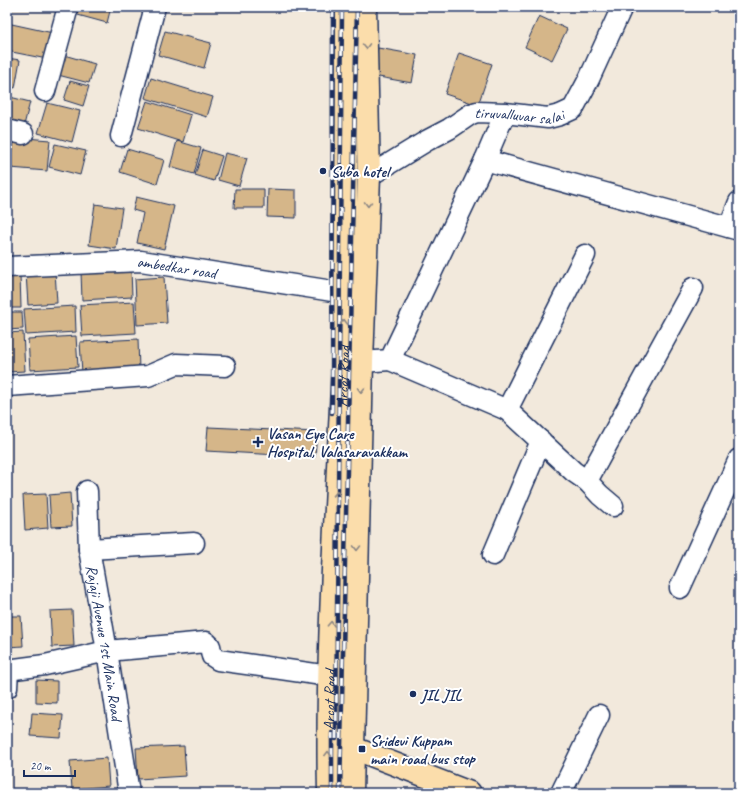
<svg xmlns="http://www.w3.org/2000/svg" width="746" height="800" font-family="Caveat,sans-serif">
	<style>
		.building { fill: #d5b689; stroke: #1b2f5e }
		.lines { fill: none; stroke-linecap: round; stroke-linejoin: round }
		.minor-casing { stroke: #1b2f5e; stroke-width: 23 }
		.major-casing { stroke: #1b2f5e; stroke-width: 25 }
		.minor { stroke: #fff; stroke-width: 20 }
		.major { stroke: #fbddab; stroke-width: 22 }
		.rail-casing { stroke: #1b2f5e; stroke-width: 4.5 }
		.rail { stroke: #fff; stroke-width: 3; stroke-dasharray: 9; stroke-linecap: butt }
		.oneway { stroke: #8b8684 }
		.poi-dot { fill: #1b2f5e; stroke: #fff; stroke-width: 1.5 }
		.labels { text-anchor: middle; stroke-width: 4; stroke-linejoin: round; paint-order: stroke }
		.street-label { font-size: 16px; fill: #1b2f5e; stroke: #fff }
		.poi-label { font-size: 16px; font-weight: bold; fill: #1b2f5e; stroke: #fff; text-anchor: start }
	</style>
	<rect width="100%" height="100%" fill="#f2e9dc"/>
	<filter id="ink" filterUnits="userSpaceOnUse"><feTurbulence type="fractalNoise" baseFrequency=".025" numOctaves="2"/><feDisplacementMap in="SourceGraphic" scale="8" xChannelSelector="R" yChannelSelector="G"/><feConvolveMatrix kernelMatrix="1 2 1 2 8 2 1 2 1" color-interpolation-filters="sRGB"/></filter>
	<g filter="url(#ink)">
		<path class="building" d="M76 7H111L107 23 74 14Z
			M539 16 567 29 552 60 525 47Z
			M7 23 53 33 47 59 7 51Z
			M165 31 211 43 204 68 158 55Z
			M378 48 417 55 412 83 373 76Z
			M459 53 492 64 478 105 445 94Z
			M64 55 95 64 89 83 58 75Z
			M7 58 20 60 15 88 7 86Z
			M151 78 213 97 207 117 145 98Z
			M70 81 89 86 83 106 64 100Z
			M10 97 30 102 23 129 7 125V107Z
			M147 101 191 115 183 142 138 128Z
			M47 103 80 111 72 142 38 133Z
			M13 137 50 140 47 171 10 168Z
			M177 141 201 148 194 174 170 167Z
			M55 144 86 151 80 175 49 167Z
			M127 149 164 160 157 184 120 172Z
			M203 150 222 156 214 181 195 175Z
			M225 153 247 158 239 186 218 180Z
			M235 189H264V208H234Z
			M268 189 296 190V218L267 217Z
			M136 197 174 206 164 249 137 243 143 213 133 210Z
			M95 204 122 208 116 249 89 245Z
			M131 269 132 297 82 300 81 272Z
			M55 271 57 303 28 305 26 273Z
			M20 274 21 308H7V275Z
			M164 277 167 323 137 325 135 279Z
			M134 302 136 333 82 336 80 305Z
			M75 306 76 332 26 335 24 309Z
			M7 312H22L23 329 7 330Z
			M23 332 25 371 7 372V333Z
			M76 336 78 367 30 370 28 339Z
			M138 339 139 370 82 373 80 342Z
			M208 427 317 432 315 457 206 451Z
			M70 493 72 526 51 527 49 495Z
			M46 494 48 528 25 530 23 495Z
			M72 610 74 646 52 647 50 611Z
			M7 616H21L23 646 7 647Z
			M36 680 57 681V703L36 702Z
			M32 713 63 715 61 738 30 736Z
			M184 746 186 776 138 779 136 748Z
			M107 758 109 786 72 789 70 761Z"/>
		<g class="lines">
			<g class="minor-casing">
				<g id="minor">
					<path d="M45 91 68 7"/>
					<path d="M7 130 23 134"/>
					<path d="M121 136 155 7"/>
					<path d="M485 160 739 230"/>
					<path id="s1" d="M369 176 428 140 449 129 471 114 477 112 505 113 548 118 560 115 573 109 589 79 622 7"/>
					<path d="M729 227 739 202"/>
					<path id="s2" d="M7 267 141 261 345 293"/>
					<path d="M390 360 507 410 574 472 587 481 600 495 613 506"/>
					<path d="M347 363 390 360 485 160 505 113"/>
					<path d="M7 386 148 376 176 364 225 366"/>
					<path d="M507 410 585 255"/>
					<path d="M587 481 693 288"/>
					<path id="s3" d="M87 491 89 549 107 651 129 793"/>
					<path d="M89 549 194 543"/>
					<path d="M493 555 541 441"/>
					<path d="M680 588 739 459"/>
					<path d="M7 670 45 665 107 651 206 642 210 646 212 656 218 660 329 676"/>
					<path d="M7 688 8 670"/>
					<path d="M561 793 599 715"/>
				</g>
			</g>
			<g class="major-casing">
				<g id="major">
					<path d="M353 748 470 793"/>
					<path id="s4" d="M329 793C326 649 337 506 343 363 347 244 347 126 347 7"/>
					<path d="M352 793 362 362 369 176 365 7"/>
				</g>
			</g>
			<use href="#minor" class="minor"/>
			<use href="#major" class="major"/>
			<g class="rail-casing">
				<path id="rail" d="M332 413 333 7
					M336 739 342 7
					M332 793V733
					M340 793 357 7"/>
			</g>
			<use href="#rail" class="rail"/>
		</g>
		<defs><path id="oneway-chevron" d="M-2-3.5L2.5 0L-2 3.5" fill="none" stroke-width="1.6" stroke-linecap="round" stroke-linejoin="round"/></defs>
		<g class="oneway">
			<use href="#oneway-chevron" transform="translate(366 46) rotate(89)"/>
			<use href="#oneway-chevron" transform="translate(368 204) rotate(91)"/>
			<use href="#oneway-chevron" transform="translate(344 322) rotate(-88)"/>
			<use href="#oneway-chevron" transform="translate(361 390) rotate(91)"/>
			<use href="#oneway-chevron" transform="translate(337 494) rotate(-88)"/>
			<use href="#oneway-chevron" transform="translate(357 548) rotate(91)"/>
			<use href="#oneway-chevron" transform="translate(331 624) rotate(-87)"/>
			<use href="#oneway-chevron" transform="translate(328 754) rotate(-91)"/>
		</g>
	</g>
	<g class="poi-dot">
		<circle cx="323" cy="171" r="4"/>
		<path d="M256 436h4v4h4v4h-4v4h-4v-4h-4v-4h4z"/>
		<circle cx="413" cy="694" r="4"/>
		<rect x="358" y="745" width="8" height="8" rx="2"/>
	</g>
	<g class="labels">
		<g class="street-label">
			<text dy="6" stroke="none"><textPath href="#s1" startOffset="168">tiruvalluvar salai</textPath></text>
			<text dy="6" stroke="none"><textPath href="#s2" startOffset="170">ambedkar road</textPath></text>
			<text dy="6" stroke="none"><textPath href="#s4" startOffset="417">Arcot Road</textPath></text>
			<text dy="6" stroke="none"><textPath href="#s3" startOffset="153">Rajaji Avenue 1st Main Road</textPath></text>
			<text dy="6" stroke="none"><textPath href="#s4" startOffset="93">Arcot Road</textPath></text>
		</g>
		<g class="poi-label">
			<text x="331" y="177">Suba hotel</text>
			<text x="267" y="439">Vasan Eye Care<tspan x="267" dy="18">Hospital, Valasaravakkam</tspan></text>
			<text x="421" y="700">JIL JIL</text>
			<text x="370" y="746">Sridevi Kuppam<tspan x="370" dy="18">main road bus stop</tspan></text>
		</g>
	</g>
	<rect width="746" height="800" fill="none" stroke="#fff" stroke-width="24"/>
	<rect x="12" y="12" width="722" height="776" fill="none" stroke="#1b2f5e" stroke-width="1.5" filter="url(#ink)"/>
	<path d="M24 770v6h51v-6" fill="none" stroke="#1b2f5e" stroke-width="2"/>
	<text x="30" y="770" font-size="12" fill="#1b2f5e" stroke="#ffffff" stroke-width="3" paint-order="stroke">20 m</text>
</svg>
